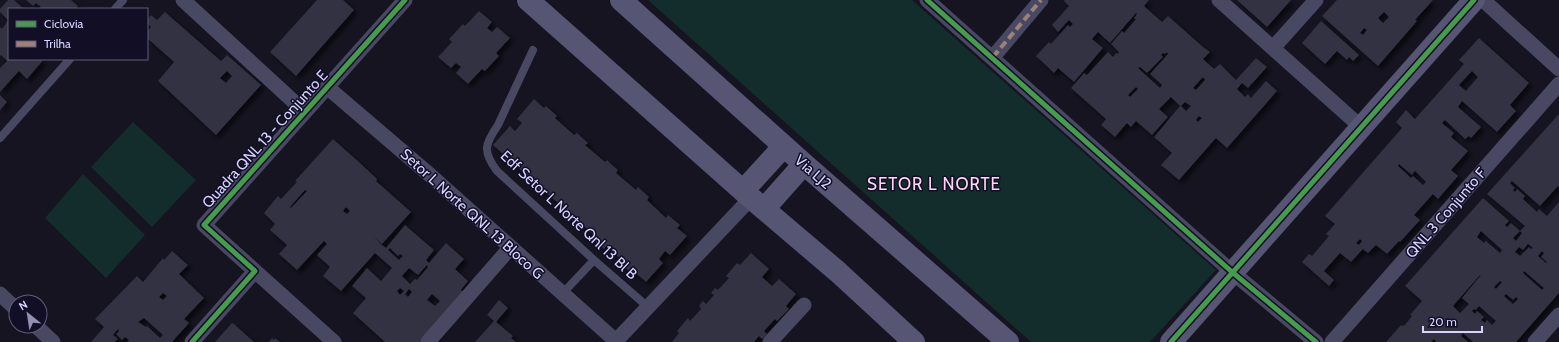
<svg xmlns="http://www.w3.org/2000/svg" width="1559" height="342" font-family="Cabin,sans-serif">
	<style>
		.green { fill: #122d2c }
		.building { fill: #333143; fill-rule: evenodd; filter: url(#shadow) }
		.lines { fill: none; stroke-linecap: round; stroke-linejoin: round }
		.lane { stroke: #484862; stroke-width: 8 }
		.street { stroke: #484862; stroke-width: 15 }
		.secondary { stroke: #565574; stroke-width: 22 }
		.quiet { stroke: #9e8076; stroke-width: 4; stroke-dasharray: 8 4; stroke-linecap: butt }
		.cycleway-casing { stroke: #110e26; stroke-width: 8 }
		.cycleway { stroke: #469c4c; stroke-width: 5 }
		.labels { text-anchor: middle; stroke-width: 3; stroke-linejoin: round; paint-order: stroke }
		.street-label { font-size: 15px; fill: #d6d3ff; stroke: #110e26 }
		.quarter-label { font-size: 17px; letter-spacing: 1px; fill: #ffd5f2; stroke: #110e26 }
	</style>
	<defs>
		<filter id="shadow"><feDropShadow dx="3.5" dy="3.5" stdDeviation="2" flood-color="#0009"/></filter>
	</defs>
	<rect width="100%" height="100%" fill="#151420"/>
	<path class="green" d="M648 0H912L1216 270 1150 342H1031Z
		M133 122 196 180 152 227 91 167Z
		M83 174 145 235 106 278 45 218Z"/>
	<path class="building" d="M8 0H14L24 9H9V59H44L27 79 19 71 0 92V68L7 61 1 55 0 56V27L2 29 8 20 0 12V9Z
		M26 0H71L78 6 75 9H39L41 7 36 3 33 6Z
		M317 0H343L354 10 296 76 270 52Z
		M1065 0H1149L1144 6 1162 22 1168 16 1203 47 1210 52 1203 59 1214 69 1220 64 1236 80 1256 58 1267 67 1248 88 1242 83 1237 89 1245 97 1248 94 1251 98 1266 81 1277 91 1227 148 1216 138 1179 180 1161 165 1172 153 1154 137 1180 106 1171 97 1159 109 1168 117 1152 135 1136 121 1131 127 1127 123 1115 137 1101 125 1106 119 1071 88 1084 73 1087 75 1108 52 1113 57 1116 53 1118 54 1119 52 1111 44 1122 31 1124 33 1136 19 1134 18 1137 14 1136 13 1110 43 1098 32 1092 39 1103 48 1074 82 1058 68 1054 73 1036 56 1049 42 1051 44 1068 25 1070 27 1073 24 1069 20 1058 32 1052 25 1069 6 1064 1ZM1167 52 1168 54 1150 74 1162 85 1160 88 1138 68 1140 67 1147 73 1163 57 1161 55 1163 53 1165 54ZM1203 77 1205 80 1196 90 1193 88ZM1136 87 1138 89 1130 97 1128 95ZM1185 102 1191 106 1186 111 1181 106ZM1199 116 1202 118 1198 122 1196 120Z
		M1237 0H1291L1267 27Z
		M1337 0H1433L1415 20 1417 21 1378 66 1322 16ZM1384 12 1389 17 1383 23 1378 18ZM1364 28 1367 30 1363 35 1360 33Z
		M479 11 492 22 487 28 492 32 497 27 510 38 496 53 499 56 485 71 482 69 468 84 456 73 461 67 456 63 451 68 438 57 452 42 449 39 463 24 465 26Z
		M165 12 221 61 227 55 261 85 216 135 158 81 174 62 147 38V32L151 27 147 23V20L151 15 157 20ZM227 71 232 76 226 83 220 78Z
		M1321 21 1359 55 1353 61 1349 57 1347 60 1337 51 1325 64 1302 43Z
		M1479 38 1529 83 1510 105 1516 111 1497 132 1462 101 1458 107 1481 127 1471 138 1469 136 1465 139 1445 120 1442 123 1454 133 1451 137 1468 151 1451 170 1458 176 1438 199 1433 194 1414 215 1420 220 1400 242 1399 241 1387 254 1376 245 1368 253 1363 249 1351 262 1340 253 1324 271 1334 280 1329 286 1302 262 1309 254 1312 256 1329 236 1326 234 1335 224 1325 216 1402 128 1396 122 1406 110 1415 119 1464 64 1459 60ZM1472 71 1478 77 1466 91 1459 85ZM1399 164 1412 175 1415 171 1426 182 1423 185 1413 176 1411 178 1398 166ZM1360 239 1362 241 1359 245 1356 243Z
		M0 95 7 102 0 110Z
		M534 99 544 108 546 106 557 116 555 118 574 135 577 133 588 143 585 145 605 162 607 160 611 164 618 170 616 173 636 190 638 187 649 197 647 200 666 218 668 215 680 225 677 228 687 236 670 255 665 251 659 259 663 263 646 282 637 274 635 276 623 266 625 263 606 246 604 249 592 239 595 236 575 218 573 221 562 211 564 208 544 191 542 194 531 184 533 181 514 164 512 167 500 157 503 154 493 145 510 126 515 131 522 123 517 119Z
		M1559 114V188L1558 186 1540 206 1512 181 1510 183 1515 188 1513 190 1515 192 1517 189 1525 196 1523 199 1537 212 1539 209 1547 216 1559 202V293L1516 342H1473L1463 333 1461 336 1468 342H1435L1436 341 1434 339 1431 342H1386L1401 325 1402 326 1405 325 1412 316 1410 315 1422 301 1405 286 1483 198 1509 221 1505 225 1507 227 1511 223 1520 231 1513 238 1516 241 1522 233 1520 231 1525 226 1487 194ZM1481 231 1502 250 1500 253 1486 241 1484 243 1477 237ZM1528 244 1533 248 1531 249 1529 247 1520 256 1515 252 1519 247 1523 250ZM1542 251 1544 253 1541 257 1547 262 1546 263 1538 256ZM1524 271 1544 288 1542 290 1523 273ZM1480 275H1481L1462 298 1469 304 1460 313 1453 306ZM1500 281 1502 282 1496 289 1494 287ZM1506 294 1513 300 1516 297 1518 299 1513 304 1504 296ZM1479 306 1496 321 1492 325 1487 320 1485 323 1481 320 1484 317 1477 311 1475 314 1472 311 1474 309 1476 310Z
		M333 139 360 163 377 179 376 181 411 212 382 244 373 236 382 245 386 248 405 225 434 250 426 260 429 263 446 243 464 259 455 269 468 281 461 290 463 292 434 342H385L353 313 366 298 352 286 367 268 381 281 392 268 375 253 341 291 323 276 330 267 317 255 327 244 324 241 297 270 279 254 287 245 270 230 275 224 264 213 278 196 281 199 297 182 295 181ZM305 190 307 191 291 208 290 207ZM346 207 350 211 347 214 343 211ZM390 248 398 256 400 254 403 256 399 260 388 250ZM427 265 428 267 417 280 415 279 410 284 402 276 409 268 418 275ZM400 288 404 291 400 295 397 291ZM409 289 412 292 408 297 405 294ZM432 294 440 301 435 306 427 300Z
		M172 251 188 265 179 274 204 298 184 319 189 323 172 342H127L129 340 125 337 122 340 116 334 119 331 118 329 113 335 118 339 114 342H91L104 327 95 319 137 276 143 282 163 258 164 260ZM163 293 167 296 163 300 159 297ZM144 318 163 335 160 338 147 326 146 327 138 322Z
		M751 253 769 269 762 277 772 286 779 279 796 294 786 306 789 309 777 321 775 319 764 331 767 334 762 339 759 336 754 342H672L679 333 677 331 688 318 690 321 701 309 699 306 703 301 706 304 714 295 711 293 715 288 718 290 729 278 726 276 737 263 740 265Z
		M499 300 508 308 496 322 513 336 511 338 516 342H475L494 321 487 315Z
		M232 323 234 324 254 342H215Z
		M272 338 274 340 275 338 280 342H269Z"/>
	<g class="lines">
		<path class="lane" d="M115 9 123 0
			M533 50 498 125C485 144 482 151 497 171L594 260 648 307
			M0 138 70 59
			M562 294 594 260"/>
		<path class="street" d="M183 0 305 112
			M927 0 1232 272 1316 342
			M1219 0 1361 127
			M1483 0 1559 69
			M1273 48 1316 0
			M993 57 1041 0
			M327 87 430 175 617 342
			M255 271 334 342
			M0 294 16 309
			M36 326 53 342
			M616 341 751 198
			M192 342 255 271 204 225 405 0
			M428 342 510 248
			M770 342 804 305
			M1332 342 1559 84
			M1535 342 1559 315"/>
		<path class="secondary" d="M528 0 751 198 838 272 914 342
			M621 0 804 164 1008 342
			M743 191 784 146
			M764 209 804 164
			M1171 342 1474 0"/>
		<path class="quiet" d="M993 57 1041 0"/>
		<g class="cycleway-casing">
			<path id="cycleway" d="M927 0 1232 272 1316 342
				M192 342 255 271 204 225 405 0
				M1171 342 1474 0"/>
		</g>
		<use href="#cycleway" class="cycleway"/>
	</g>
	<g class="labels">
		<g class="street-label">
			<text transform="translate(265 139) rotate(-48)" y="5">Quadra QNL 13 - Conjunto E</text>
			<text transform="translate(813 172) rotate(41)" y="5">Via LJ2</text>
			<text transform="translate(1446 213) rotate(-49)" y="5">QNL 3 Conjunto F</text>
			<text transform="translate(472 214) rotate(42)" y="5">Setor L Norte QNL 13 Bloco G</text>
			<text transform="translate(569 215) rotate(43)" y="5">Edf Setor L Norte Qnl 13 Bl B</text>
		</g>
		<g class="quarter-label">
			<text x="934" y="190">SETOR L NORTE</text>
		</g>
	</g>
	<rect x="8" y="8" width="140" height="52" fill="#110e26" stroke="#605d7d"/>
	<rect x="16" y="21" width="20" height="6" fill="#469c4c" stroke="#605d7d"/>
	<text x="44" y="28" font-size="12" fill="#d6d3ff">Ciclovia</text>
	<rect x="16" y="41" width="20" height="6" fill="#9e8076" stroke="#605d7d"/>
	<text x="44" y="48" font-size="12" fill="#d6d3ff">Trilha</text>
	<g transform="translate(28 314) rotate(330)"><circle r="19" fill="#110e26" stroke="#605d7d"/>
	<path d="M0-3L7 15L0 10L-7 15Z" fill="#9290b1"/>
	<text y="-6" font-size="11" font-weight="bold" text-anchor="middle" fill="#d6d3ff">N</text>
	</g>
	<path d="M1423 326v6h59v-6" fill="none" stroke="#d6d3ff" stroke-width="2"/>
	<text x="1429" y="326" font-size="12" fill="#d6d3ff" stroke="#110e26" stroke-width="3" paint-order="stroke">20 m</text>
</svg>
